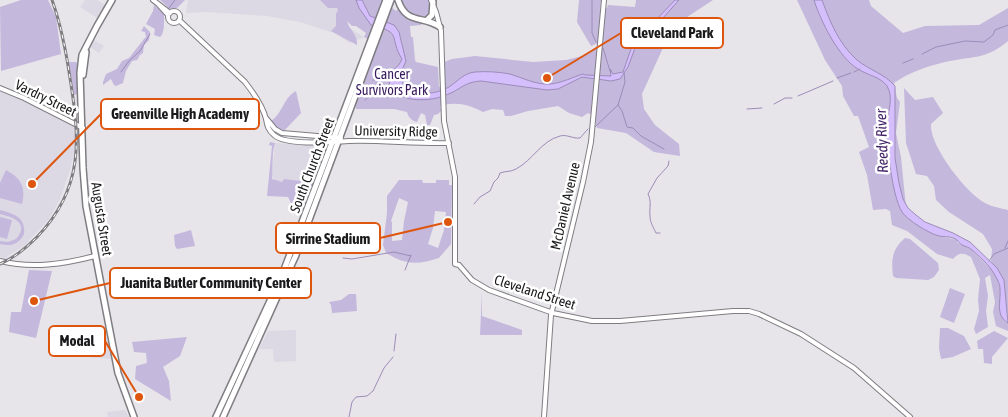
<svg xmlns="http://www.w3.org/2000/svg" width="1008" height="417" font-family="'Asap Condensed',sans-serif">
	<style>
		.built { fill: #dcd8e4 }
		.green { fill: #c4b8dd; fill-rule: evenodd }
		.water { fill: #d4befc; stroke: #9c8cb8 }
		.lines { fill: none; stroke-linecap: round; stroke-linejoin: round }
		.stream { stroke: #9c8cb8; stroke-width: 1 }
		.minor-casing { stroke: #7f7d82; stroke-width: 6 }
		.major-casing { stroke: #7f7d82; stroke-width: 8 }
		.minor { stroke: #fff; stroke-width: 4 }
		.major { stroke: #fff; stroke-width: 5 }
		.rail-casing { stroke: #7f7d81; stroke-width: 3 }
		.rail { stroke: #fff; stroke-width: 1; stroke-dasharray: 4; stroke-linecap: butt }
		.labels { text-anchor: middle; stroke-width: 5; stroke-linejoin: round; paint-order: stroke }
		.park-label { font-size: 14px; fill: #39195e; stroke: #fff }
		.street-label { font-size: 14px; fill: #1a191b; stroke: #fff }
		.water-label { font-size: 15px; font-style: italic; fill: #3d1d63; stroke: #fff }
		.leader { fill: none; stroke: #de560d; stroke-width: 2 }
		.callout-dot { fill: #de560d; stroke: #fff; stroke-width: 2 }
		.callout { fill: #fff; stroke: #de560d; stroke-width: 2 }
		.callout-label { font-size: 15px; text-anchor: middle; font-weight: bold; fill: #1a191b }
	</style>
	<rect width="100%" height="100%" fill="#e7e5ea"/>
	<path class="built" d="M85 0H97L105 5 97 18 80 7Z
		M188 0H332L345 19 348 27 364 37 350 43 334 33 300 22 267 16 207 12 186 13Z
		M94 40 104 46 99 53 90 47Z
		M0 91 7 93 76 128 77 137 70 170 60 199 49 219 24 246 6 257 14 258 0 266V260L4 258 0 257Z
		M275 143 324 146 326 149 314 180 310 179V182L284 179 282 182 274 181 272 176Z
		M296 330V361L274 362 273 349H259L268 331Z
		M108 334 113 359 86 357 84 335Z
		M125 410 129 417H108L107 412Z"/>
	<path class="green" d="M21 0H48L56 17 61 54 1 71 0 7Z
		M160 0H185L177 8 170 9Z
		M320 0H382L396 11 399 8 410 19 423 22 421 25 410 26 411 37H413L415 60 416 62 438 67 439 87 445 85 444 62 452 59 475 56 533 62 566 60 586 55 602 44 604 9 607 8 608 5 635 7 636 0H713L678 23 667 39 642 94 644 109 655 125 679 144 680 156 654 152 626 133 597 128 594 116 588 113 582 117 569 113 558 106 528 111 511 116H505L503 110 492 109 483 112C470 105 455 101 440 106L441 111 438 114 434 115 430 125H427L425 115 421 113 417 122C412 121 408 117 407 112L394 109H356L355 104 382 32 372 29 368 39 364 37 366 33 356 26H352L347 21C349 30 358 34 357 45L331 31 336 26V14L338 10 337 8H328Z
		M400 0H428C440 27 410 20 400 0Z
		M579 0H601L598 43 591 46 577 22Z
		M797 0H869L871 6 903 33 925 26 979 25 1008 8V41C986 60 972 56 945 62 928 66 908 73 894 83L897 98 900 102 896 133 901 157 906 207 900 208C905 219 927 232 938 236 944 237 951 238 957 240L958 243 971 249 993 271 998 281 1000 289 1004 321 1008 323V331L996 326 993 312 995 302 990 275 985 278 988 296 986 311 988 327 976 334 974 329 979 311 978 299 980 279 971 257C964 253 959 252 953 259L937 254 907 231 892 225 890 211 886 209 873 210 867 175 859 152 869 147 858 116H854L843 96 842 86 825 60Z
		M154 5 164 13C164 21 165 32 160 37L154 35 155 29 146 24 153 11Z
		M144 26 150 32 149 40 144 45 143 53 140 55 137 60 132 61 126 71 123 83 116 86 114 85 111 79 103 85V82L106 74 117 69 122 61 129 58 144 39 146 37 145 32 141 31Z
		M69 62H76L78 64V94L74 95Z
		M904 88 915 100 933 97 943 113 931 124C929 145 966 193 985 203 992 207 1001 208 1008 210V316C999 291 1008 285 991 261L992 249 983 234 949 212 936 200 934 186 927 176 916 174 906 143Z
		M296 91 301 113 283 132 277 130 271 121C283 113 283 98 296 91Z
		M270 142 275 143 273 152 272 179 282 182 284 179 310 182V179L317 180 309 198H303L296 204 291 203 288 197 267 196 272 146 269 145Z
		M6 170C21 178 26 187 22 204L0 198V183Z
		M399 180H422L423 183H436V180H449V185H452L451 244 439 258C417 265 406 265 386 253L383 245 387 213V196ZM399 198 408 202 404 221 402 240 392 241V222L391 221ZM435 211 446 212 444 230 438 248 428 244 433 228Z
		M0 210C14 214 26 217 24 234 19 244 11 247 0 244V241L8 242 16 239C30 223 13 217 0 214Z
		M0 217 12 220 7 239 0 237Z
		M191 230 195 246 177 249 175 246 174 235Z
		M905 238 910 239 938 263 939 270 934 277 928 280 896 278 893 276C891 260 892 249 905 238Z
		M29 270 52 271 36 338 9 332 11 312H21Z
		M950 288 965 294 954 323 940 317Z
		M482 292V316L522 330V335H480Z
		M349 294H356L357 311 332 313 331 305 329 302 341 300Z
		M940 328H948L964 336 971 349 953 357 941 359 939 348Z
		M994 331 1008 338 992 357V364L984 363 983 349H978L977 341Z
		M187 337 180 356 163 367 169 381 171 401 135 379 136 366 147 363 146 353 134 352 132 342Z"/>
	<path class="water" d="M356 0H362L370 16 394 25 399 32 406 61 400 74 405 90C418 96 437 94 449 87 458 81 464 73 475 72 485 71 500 72 510 74 523 78 536 85 550 84 562 83 573 77 583 74L585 75 611 76 610 69 613 74 623 72 632 46 640 34 656 20 675 0H679L654 28 641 38 635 48 628 67 620 79 611 81 582 77 558 89 547 90 481 81C467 82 464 86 453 92 439 99 426 101 411 99 403 98 398 92 391 90L388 76C392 69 398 69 402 59 388 37 404 33 371 25L359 8Z
		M814 0H822C830 22 839 44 857 60 869 70 885 74 895 86V158L899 183 903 199 908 208 916 215 925 222 953 233 970 242 997 268 1004 280 1008 323C995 315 1001 302 1000 289 1000 283 996 277 993 272 988 264 979 256 972 250 969 247 966 247 962 245 960 244 959 242 957 240 952 236 944 237 939 236 930 234 907 220 902 212 892 196 886 142 887 123 888 110 894 98 887 86 881 77 867 75 858 69 839 58 820 20 814 0Z"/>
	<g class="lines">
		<path class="stream" d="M592 0V33L596 42
			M169 8 175 0
			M603 48 610 71
			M922 54 936 47 965 41 984 42 993 35 995 30 1008 25
			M903 63 913 59
			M121 72 129 61 140 51 150 34
			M854 72 860 69
			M837 78 851 73
			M373 80 389 76
			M798 96 833 81
			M365 100C372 92 382 94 388 85
			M774 104 785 98H792
			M618 105 622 111 627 127 633 128 641 136 664 149
			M747 109 762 108
			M595 127 618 105 625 82 624 72
			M474 204 480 197 490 191 494 182 498 178 500 173C505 171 511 172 516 169 533 160 541 141 560 136 567 134 573 139 580 138L588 129
			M660 233H656C653 227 650 222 650 216 649 208 652 202 648 194L657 178 668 166 669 161
			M1005 248 1008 241
			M343 258 352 259 394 252 411 256
			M989 261 994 254 1008 248
			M405 270 411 255
			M394 351 396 334
			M349 417 352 402 356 397 367 396 373 391 384 368 393 357"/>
		<g class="minor-casing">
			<path id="minor" d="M153 0 170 13
				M431 0 436 12 441 31 444 121 455 177V264L459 265 472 280 489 290 553 313 592 321H620L733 311H749L759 314 801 334 854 368 910 417
				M159 5 168 15
				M168 17a6 6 0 1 1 12 0a6 6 0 1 1-12 0Z
				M179 20 245 82C252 91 263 107 266 119 267 125 268 130 274 135 285 146 333 142 349 141 382 140 416 144 449 143
				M0 88 24 98 83 128
				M266 118 275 129 282 133 341 138
				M0 261C32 269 64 264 95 256
				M544 417 551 315 583 182 591 142 604 0"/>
		</g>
		<g class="major-casing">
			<path id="major" d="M112 0 97 26 82 55 80 73 83 168 86 206 118 373 134 417
				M398 0C406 25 423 15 440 27
				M427 20 432 15 433 2
				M83 75 86 52
				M216 417 282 275 386 0
				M223 417 296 255 391 0"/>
		</g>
		<use href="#minor" class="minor"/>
		<use href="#major" class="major"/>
		<g class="rail-casing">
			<path id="rail" d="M0 264C14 258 26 248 37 237 84 188 80 140 70 78 66 51 61 25 52 0"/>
		</g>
		<use href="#rail" class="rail"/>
	</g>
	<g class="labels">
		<g class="park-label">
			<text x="392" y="79">Cancer<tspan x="392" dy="16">Survivors Park</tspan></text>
		</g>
		<g class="street-label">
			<text transform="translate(46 98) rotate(26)" y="5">Vardry Street</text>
			<text transform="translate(396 131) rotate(1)" y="5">University Ridge</text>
			<text transform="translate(312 165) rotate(-69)" y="5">South Church Street</text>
			<text transform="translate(565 206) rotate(-77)" y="5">McDaniel Avenue</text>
			<text transform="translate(102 219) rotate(81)" y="5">Augusta Street</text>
			<text transform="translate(535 292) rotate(18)" y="5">Cleveland Street</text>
		</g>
		<g class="water-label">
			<text transform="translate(882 141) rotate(-92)" y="5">Reedy River</text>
		</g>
	</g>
	<path class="leader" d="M547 78L621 33M32 184L101 114M448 222L380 238M34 301L110 283M139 397L105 341"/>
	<g class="callout-dot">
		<circle cx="547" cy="78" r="5"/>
		<circle cx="32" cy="184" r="5"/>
		<circle cx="448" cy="222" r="5"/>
		<circle cx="34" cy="301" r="5"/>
		<circle cx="139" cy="397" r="5"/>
	</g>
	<g class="callout">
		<rect x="621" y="18" width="102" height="30" rx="5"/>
		<rect x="101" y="99" width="158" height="30" rx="5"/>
		<rect x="276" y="223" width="104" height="30" rx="5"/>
		<rect x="110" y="268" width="201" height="30" rx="5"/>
		<rect x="49" y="326" width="56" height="30" rx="5"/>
	</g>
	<g class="callout-label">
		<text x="672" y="38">Cleveland Park</text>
		<text x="180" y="119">Greenville High Academy</text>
		<text x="328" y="244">Sirrine Stadium</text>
		<text x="211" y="288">Juanita Butler Community Center</text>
		<text x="77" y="346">Modal</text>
	</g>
</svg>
